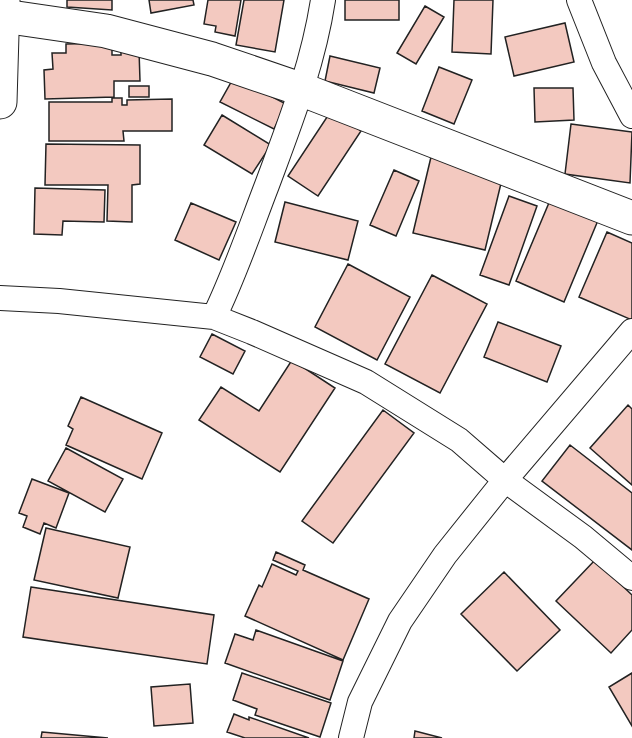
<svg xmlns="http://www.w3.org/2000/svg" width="632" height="738" font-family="Roboto,sans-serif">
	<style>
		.building { fill: #f3c9c0; stroke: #222; stroke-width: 1.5 }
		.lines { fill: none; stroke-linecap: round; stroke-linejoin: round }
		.minor-casing { stroke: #222; stroke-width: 26 }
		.secondary-casing { stroke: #222; stroke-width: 35 }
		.trunk-casing { stroke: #222; stroke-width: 35 }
		.minor { stroke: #fff; stroke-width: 24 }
		.secondary { stroke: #fff; stroke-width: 33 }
		.trunk { stroke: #fff; stroke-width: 33 }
	</style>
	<rect width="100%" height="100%" fill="#fff"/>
	<path class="building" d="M67 0H112V10L67 7Z
		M149 0H193L194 5 151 13Z
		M208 0H241L235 36 215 32 216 26 204 24Z
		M244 0H284L275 52 236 45Z
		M345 0H399V20H345Z
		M454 0H493L491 54 452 52Z
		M425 6 444 17 416 64 397 53Z
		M565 23 574 62 514 76 505 37Z
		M112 43V55H121V51L139 50 140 81H114V97L45 99 44 70 53 69 52 53H66V44Z
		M330 56 380 68 374 93 325 81Z
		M439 67 472 80 454 124 422 111Z
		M234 77 286 104 274 129 220 102Z
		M129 86H149V97H129Z
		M534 88H573L574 120 535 122Z
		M112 98H122V105H127V100L172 99V131H123L124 141H49V102H112Z
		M331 111 361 131 318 196 288 176Z
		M222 115 271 145 252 174 204 145Z
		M571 124 632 132 630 183 565 174Z
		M46 144 140 145V184L132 185V222L107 221 108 185H45Z
		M431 157 503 175 485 250 413 233Z
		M394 170 419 181 396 236 370 225Z
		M35 188 105 190 104 222 63 221 62 235 34 234Z
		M509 196 537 206 509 285 480 275Z
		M551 198 599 218 564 302 516 281Z
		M285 202 358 221 348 260 275 242Z
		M191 203 236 222 219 260 175 240Z
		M607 232 632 243V320L579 297Z
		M348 264 410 297 377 360 315 327Z
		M432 275 487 304 440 393 385 364Z
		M498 322 561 346 547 382 484 357Z
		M212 334 245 351 233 374 200 357Z
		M292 360 335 388 280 472 199 420 221 387 259 411Z
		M81 397 162 433 142 479 66 445 73 429 68 426Z
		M628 405 632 409V485L590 448Z
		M383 410 414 433 333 543 302 521Z
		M570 445 632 493V550L542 481Z
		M66 448 123 479 105 512 48 481Z
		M32 479 69 493 56 528 44 523 40 534 23 527 27 516 19 513Z
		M46 528 130 547 118 598 34 580Z
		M276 552 305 565 303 570 369 599 343 660 245 616 259 585 262 587 272 564 296 575 298 571 273 560Z
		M595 560 632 595V630L611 653 556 601Z
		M504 572 560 630 517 671 461 614Z
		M31 587 214 615 207 664 23 637Z
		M256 630 343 661 330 700 225 663 235 634 253 640Z
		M242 673 331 703 320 737 255 715 257 709 233 700Z
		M632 673V726L609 687Z
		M190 684 193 723 154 726 151 687Z
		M234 714 249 720V717L309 738H245L227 732Z
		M415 731 442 738H414Z
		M42 732 108 738H41Z"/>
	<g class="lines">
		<g class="minor-casing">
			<path id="minor" d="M579 0 604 63 632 116
				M0 298 59 301 214 317 252 332 366 382 459 440 505 480 583 537 632 578
				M214 317C235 274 250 229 267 185 290 123 313 65 323 0
				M351 738 360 702 400 621 445 555 505 480 632 331"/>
		</g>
		<g class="secondary-casing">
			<path id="secondary" d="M3 16 106 31 212 59 303 90 632 218"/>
		</g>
		<g class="trunk-casing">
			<path id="trunk" d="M0 102 3 0"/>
		</g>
		<use href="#minor" class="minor"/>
		<use href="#secondary" class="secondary"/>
		<use href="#trunk" class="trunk"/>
	</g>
</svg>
